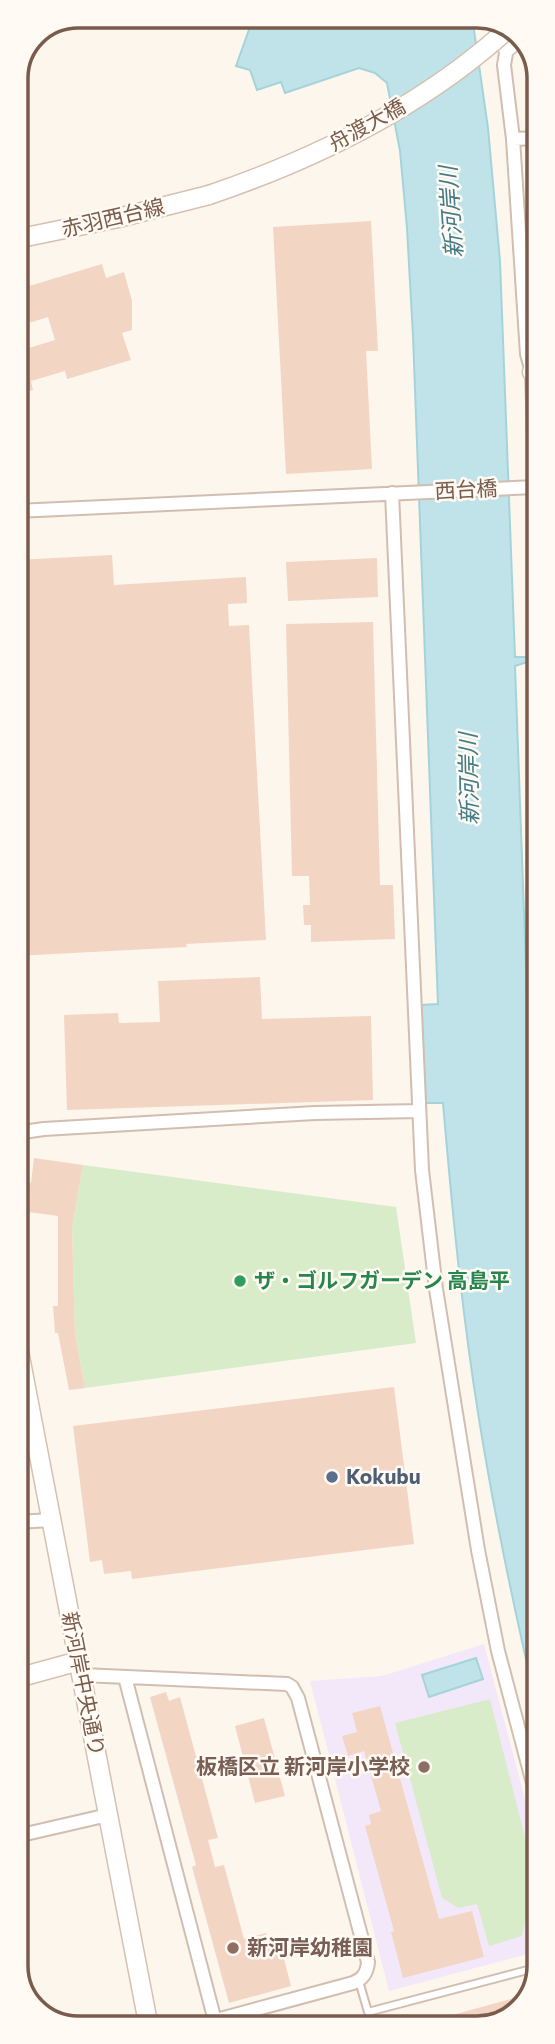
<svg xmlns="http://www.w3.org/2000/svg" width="555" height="2044" font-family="Commissioner,'Noto Sans JP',sans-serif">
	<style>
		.education { fill: #f3e8fa }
		.green { fill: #d8ecc9 }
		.water { fill: #bfe3e8; stroke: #a5d3da; stroke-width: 2 }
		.building { fill: #f3d5c3 }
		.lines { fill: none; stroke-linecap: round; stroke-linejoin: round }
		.lane-casing { stroke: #d1beb0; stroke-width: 10 }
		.street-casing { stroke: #d1beb0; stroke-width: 16 }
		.secondary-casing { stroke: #d6c0b0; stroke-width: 21 }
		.lane { stroke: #fff; stroke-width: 6 }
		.street { stroke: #fff; stroke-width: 12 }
		.secondary { stroke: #fff; stroke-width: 18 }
		.secondary-bridge-casing { stroke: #d6c0b0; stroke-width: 21; stroke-linecap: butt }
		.secondary-bridge { stroke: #fff; stroke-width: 18 }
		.leisure-dot { fill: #2e9e5b; stroke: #fffaf3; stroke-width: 2.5 }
		.service-dot { fill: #5c6f8a; stroke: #fffaf3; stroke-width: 2.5 }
		.education-dot { fill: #8d6e63; stroke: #fffaf3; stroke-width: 2.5 }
		.labels { text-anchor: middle; stroke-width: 5; stroke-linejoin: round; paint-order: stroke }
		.street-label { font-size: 21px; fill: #7a5c4d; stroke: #fffaf3 }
		.leisure-label { font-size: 21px; font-weight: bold; fill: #27864d; stroke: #fffaf3; text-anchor: start }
		.service-label { font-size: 21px; font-weight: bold; fill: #4e5e75; stroke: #fffaf3; text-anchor: start }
		.education-label { font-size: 21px; font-weight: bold; fill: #785e54; stroke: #fffaf3; text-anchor: end }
		.water-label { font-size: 23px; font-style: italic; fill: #437c86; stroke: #fffaf3 }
		.rim { fill: none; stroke: #7a5c4d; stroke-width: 3.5 }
	</style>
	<rect width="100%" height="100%" fill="#fdf6ec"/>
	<path class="education" d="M484 1644 539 1852V1951L389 1991 310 1681 382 1676Z"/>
	<path class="green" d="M83 1165 396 1207 416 1343 85 1388 75 1334 72 1228Z
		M490 1699 539 1893V1907L527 1913 522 1936 489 1946 477 1904 458 1908 442 1898 395 1723Z"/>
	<path class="water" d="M285 16H472L488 128 500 261 515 657H527V662L515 666 530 1077 539 1185V1716C516 1618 495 1519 479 1419 462 1314 452 1208 443 1103H426L421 1005 438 1004 413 336 407 228 400 151 387 83 375 73 359 68 285 93 281 82 257 90 250 70 236 66 251 24 268 26Z
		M476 1658 483 1679 429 1697 422 1675Z"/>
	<path class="building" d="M371 221 378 351H366L372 469 286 474 273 227Z
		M102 264 106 278 124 272 132 301V330L122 333 131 360 67 379 65 371 31 381 33 390 16 395V352L55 340 48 317 16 327V290Z
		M112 555 114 585 246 577 247 603 228 604 229 626 249 625 266 940 186 944 187 947 16 956V560Z
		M377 558 378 597 288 601 286 562Z
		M373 622 380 885H393L395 939 311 942V925H304L303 905H310L309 876H292L286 624Z
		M260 977 262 1019 371 1016 373 1100 67 1110 64 1015 118 1013 119 1023 160 1022 158 981Z
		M34 1158 83 1165 72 1228 75 1334 85 1388 69 1390 58 1333H55L53 1306H58V1216L28 1212 30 1195 17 1193 18 1181 31 1183Z
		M394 1387 414 1544 132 1579 131 1571 104 1574 102 1560 90 1562 73 1426Z
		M166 1692 169 1701 180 1697 218 1838 208 1840 215 1867 224 1865 244 1939 266 1933 271 1950 281 1947 291 1986 229 2003 192 1867 196 1865 150 1697Z
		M380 1706 439 1919 472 1911 484 1957 403 1978 391 1932 394 1931 365 1826 371 1824 369 1815 381 1811 364 1751 348 1756 342 1736 357 1732 352 1713Z
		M264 1718 285 1796 255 1803 235 1726Z
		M529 1994 524 2007 490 2027H423V2023Z"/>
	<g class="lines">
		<g class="lane-casing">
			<path id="lane" d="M17 1438 33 1437
				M359 1981 368 2012 539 1967"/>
		</g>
		<g class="street-casing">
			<path id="street" d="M507 47 504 65 513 139 527 354 532 372 536 497 538 511
				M513 139 538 138
				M392 493 422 1170 436 1289 478 1550 498 1651 539 1806
				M16 511 535 487
				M16 1133 44 1129 315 1113 419 1111
				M17 1522 51 1520
				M82 1675 287 1684 292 1687 298 1698 368 1962C367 1973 363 1979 353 1983L187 2028
				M125 1677 215 2021
				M17 1836 108 1815"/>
		</g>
		<g class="secondary-casing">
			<path id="secondary" d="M507 47 521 36
				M16 239 118 218 209 195
				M532 372 538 368
				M17 1341 149 2028
				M17 1678 79 1661"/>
		</g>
		<use href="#lane" class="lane"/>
		<use href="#street" class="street"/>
		<use href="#secondary" class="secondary"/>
		<g class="secondary-bridge-casing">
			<path id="secondary-bridge" d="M209 195C318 158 424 106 510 27"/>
		</g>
		<use href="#secondary-bridge" class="secondary-bridge"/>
	</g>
	<circle class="leisure-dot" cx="240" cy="1281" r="7"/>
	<circle class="service-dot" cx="332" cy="1477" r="7"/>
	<g class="education-dot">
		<circle cx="424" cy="1767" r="7"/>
		<circle cx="233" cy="1948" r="7"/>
	</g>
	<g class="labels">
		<g class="street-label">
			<text transform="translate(367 125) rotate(-29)" y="7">舟渡大橋</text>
			<text transform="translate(113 218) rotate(-13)" y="7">赤羽西台線</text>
			<text transform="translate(466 490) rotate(-3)" y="7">西台橋</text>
			<text transform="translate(83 1684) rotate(79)" y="7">新河岸中央通り</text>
		</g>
		<g class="leisure-label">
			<text x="254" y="1288">ザ・ゴルフガーデン 高島平</text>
		</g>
		<g class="service-label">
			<text x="346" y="1484">Kokubu</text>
		</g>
		<g class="education-label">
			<text x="410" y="1774">板橋区立 新河岸小学校</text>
			<text x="247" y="1955" text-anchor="start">新河岸幼稚園</text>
		</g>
		<g class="water-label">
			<text transform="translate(451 212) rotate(-94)" y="8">新河岸川</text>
			<text transform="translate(469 779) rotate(-91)" y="8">新河岸川</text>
		</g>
	</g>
	<path d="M0 0H555V2044H0ZM78 28H477A50 50 0 0 1 527 78V1966A50 50 0 0 1 477 2016H78A50 50 0 0 1 28 1966V78A50 50 0 0 1 78 28Z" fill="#fffaf3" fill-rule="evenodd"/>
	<path class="rim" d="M78 28H477A50 50 0 0 1 527 78V1966A50 50 0 0 1 477 2016H78A50 50 0 0 1 28 1966V78A50 50 0 0 1 78 28Z"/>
</svg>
